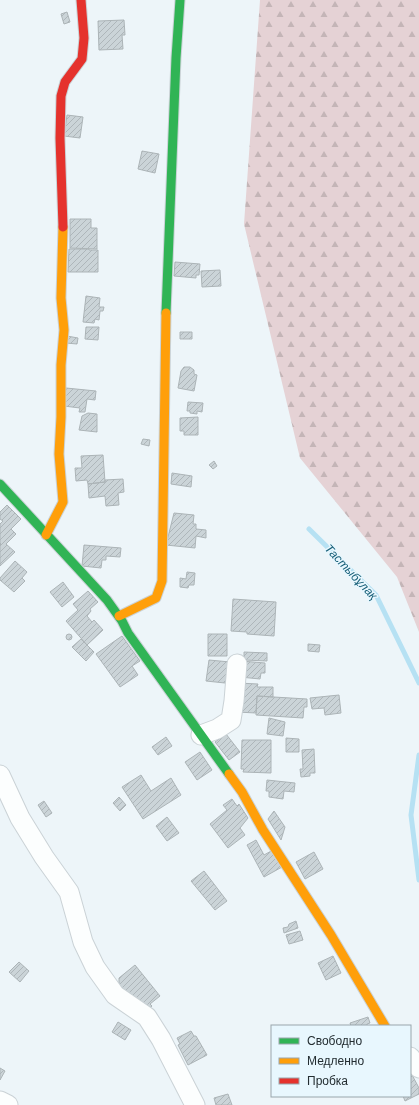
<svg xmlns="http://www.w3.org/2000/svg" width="419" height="1105" font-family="Arial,sans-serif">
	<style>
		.forest { fill: url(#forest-firs) }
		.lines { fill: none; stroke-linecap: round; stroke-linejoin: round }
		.stream { stroke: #b6e1f3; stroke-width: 5 }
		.building { fill: url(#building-hatch); stroke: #acb4b7 }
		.street-casing { stroke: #cad2d6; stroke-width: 21 }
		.fast-casing { stroke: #cad2d6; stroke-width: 11 }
		.slow-casing { stroke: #cad2d6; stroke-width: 11 }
		.jam-casing { stroke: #cad2d6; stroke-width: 11 }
		.street { stroke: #fcfefe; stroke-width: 19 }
		.fast { stroke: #30b455; stroke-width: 9 }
		.slow { stroke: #ff9f0a; stroke-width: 9 }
		.jam { stroke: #e5322d; stroke-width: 9 }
		.labels { text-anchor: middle; stroke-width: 3; stroke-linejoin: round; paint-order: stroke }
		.water-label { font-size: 12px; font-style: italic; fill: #196079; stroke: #e8f7fe }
	</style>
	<defs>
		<pattern id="forest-firs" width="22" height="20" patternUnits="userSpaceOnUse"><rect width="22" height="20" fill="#e5d2d5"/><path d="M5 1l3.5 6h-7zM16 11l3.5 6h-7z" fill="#c4b5b7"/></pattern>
		<pattern id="building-hatch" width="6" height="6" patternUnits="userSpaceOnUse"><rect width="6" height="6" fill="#cbd4d8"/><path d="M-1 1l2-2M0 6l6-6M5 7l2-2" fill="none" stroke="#aeb6ba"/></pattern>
	</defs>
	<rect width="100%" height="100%" fill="#edf5f9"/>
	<path class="forest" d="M260 0H419V632L397 577 300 458 244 224Z"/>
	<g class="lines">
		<path class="stream" d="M309 529 376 595 419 683
			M419 755 411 815 419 880"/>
	</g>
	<path class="building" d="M67 12 70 22 64 24 61 14Z
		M124 20 125 35H122L123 49 99 50 98 21Z
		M67 115 83 117 80 138 64 136Z
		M142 151 159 154 155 173 138 169Z
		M70 219H91V228H97V249L70 248Z
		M69 249H89V250H98V272H68Z
		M175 262 200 264 199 275H196V278L174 276Z
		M220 270 221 286 202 287 201 271Z
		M86 296 100 298 99 307H104L103 311H100L99 320 95 319 94 323 83 322Z
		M86 327H99L98 340 85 339Z
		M180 332H192V339H180Z
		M67 336 78 338 77 344 66 343Z
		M184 367H190L194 370V374L197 375 194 391 178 388 181 371Z
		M66 388 96 391 95 400 87 399 85 412H79L80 408 64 406Z
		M188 402 203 403 202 412 197 411V414L190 413V411H187Z
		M88 413 97 414V432L79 430 82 416Z
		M198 417V435H184V431H180V418Z
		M143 439 150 440 149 446 141 444Z
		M103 455 105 482 88 484 87 480 76 481 75 468H82L81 456Z
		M214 461 217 466 213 469 209 465Z
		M172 473 192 476 191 487 171 484Z
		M123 479 124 492 118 493 119 505 106 506 105 496 89 498 88 484 105 482V480Z
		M7 505 21 519 11 529 16 534 6 544 15 552 0 566V545L1 544 0 543V524L3 521 0 519V512Z
		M174 513 194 515 193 524H196V529L206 530V538L196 536 195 548 166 545Z
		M84 545 121 548 120 557 106 556V560H102L101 568 82 566Z
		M15 561 27 572 22 578 25 581 14 592 0 580V578Z
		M187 572 195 573 194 585H189L188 588 180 587V578L186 579Z
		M63 582 74 597 62 607 50 592Z
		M88 591 98 602 90 609 91 611 87 616 92 622 94 620 103 630 87 645 66 621 78 610 73 604Z
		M233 599 276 602 274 636 247 634V632L231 631Z
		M66 637a3 3 0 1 1 6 0a3 3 0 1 1-6 0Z
		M208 634H227V656H208Z
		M122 636 140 661 132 666 138 675 120 687 96 654Z
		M81 639 94 652 86 661 72 647Z
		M308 644 320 645 319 652 308 651Z
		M244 652 267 653V661L244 660Z
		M209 660 230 662V682L226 681 225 683 206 681Z
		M241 661 265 663V673H261L260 679 240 677Z
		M238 683 258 684 257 687H273V697L257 696 256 713 237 712Z
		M339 695 341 713 325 715 324 708 312 709 310 698Z
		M257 696 307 699V707H304L303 718 256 715Z
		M269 718 285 722 283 736 267 734Z
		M226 734 240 752 229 760 215 742Z
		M166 737 172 746 158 755 152 747Z
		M286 738 299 739V752H286Z
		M242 740H271V773L243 772 244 769H241Z
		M314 749 315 773H310V776L301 777 300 769H303L302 750Z
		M200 752 212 770 197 780 185 762Z
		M141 775 151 791 171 778 181 795 143 819 122 787Z
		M267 780 295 783 294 792 284 791 283 799 269 797V791H266Z
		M119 797 126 805 120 811 113 803Z
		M232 799 237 806 239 804 248 818 240 828 245 835 228 848 210 824 227 810 223 805Z
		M44 801 52 813 46 817 38 805Z
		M274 811 285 827 281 840 268 819Z
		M167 817 179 833 167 841 156 826Z
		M256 840 264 855 273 850 282 867 264 877 247 845Z
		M314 852 323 869 305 879 296 862Z
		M204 871 227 901 215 910 191 881Z
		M296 921 298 928 284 933 283 928 288 927 289 924Z
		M300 931 303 940 289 944 286 935Z
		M333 956 341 973 326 980 318 963Z
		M19 962 29 971 20 982 9 972Z
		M135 965 160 996 150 1004 152 1006 142 1014 119 985V978Z
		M368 1017 370 1023 367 1024V1026H351L350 1023Z
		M118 1022 131 1030 125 1040 112 1032Z
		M191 1031 194 1036H196L207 1055 188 1065 178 1045 180 1044 177 1038Z
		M0 1068 5 1071 0 1080Z
		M411 1073 419 1088V1094L405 1101 403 1096H410V1074Z
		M228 1094 232 1105H216L214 1098Z"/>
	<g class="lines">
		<g class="street-casing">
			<path id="street" d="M201 735 217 729 231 720 234 701 237 664
				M0 775 20 818 44 857 69 892 83 942 95 967 115 995 147 1017 161 1039 195 1105
				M410 1057 419 1068
				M0 1101 8 1105"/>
		</g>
		<g class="fast-casing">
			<path id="fast" d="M166 313 176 58 180 0
				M0 484 107 600 122 621 128 633 229 774"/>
		</g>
		<g class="slow-casing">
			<path id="slow" d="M46 535 63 502 59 454 61 417V365L64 330 61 298 63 227
				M119 616 156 598 162 581 166 313
				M229 774 242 792 263 830 331 935 385 1026"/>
		</g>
		<g class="jam-casing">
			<path id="jam" d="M63 227 60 138 61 96 65 82 82 59 84 38 81 0"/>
		</g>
		<use href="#street" class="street"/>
		<use href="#fast" class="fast"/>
		<use href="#slow" class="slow"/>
		<use href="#jam" class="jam"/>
	</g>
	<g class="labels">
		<g class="water-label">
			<text transform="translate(351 572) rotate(47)" y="4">Тастыбұлақ</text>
		</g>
	</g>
	<rect x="271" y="1025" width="140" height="72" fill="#e8f7fe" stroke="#99a6ac"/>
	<rect x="279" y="1038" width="20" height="6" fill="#30b455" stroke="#99a6ac"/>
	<text x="307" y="1045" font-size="12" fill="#232d31">Свободно</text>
	<rect x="279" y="1058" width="20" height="6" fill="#ff9f0a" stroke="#99a6ac"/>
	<text x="307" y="1065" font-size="12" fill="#232d31">Медленно</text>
	<rect x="279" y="1078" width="20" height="6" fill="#e5322d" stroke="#99a6ac"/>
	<text x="307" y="1085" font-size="12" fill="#232d31">Пробка</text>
</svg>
